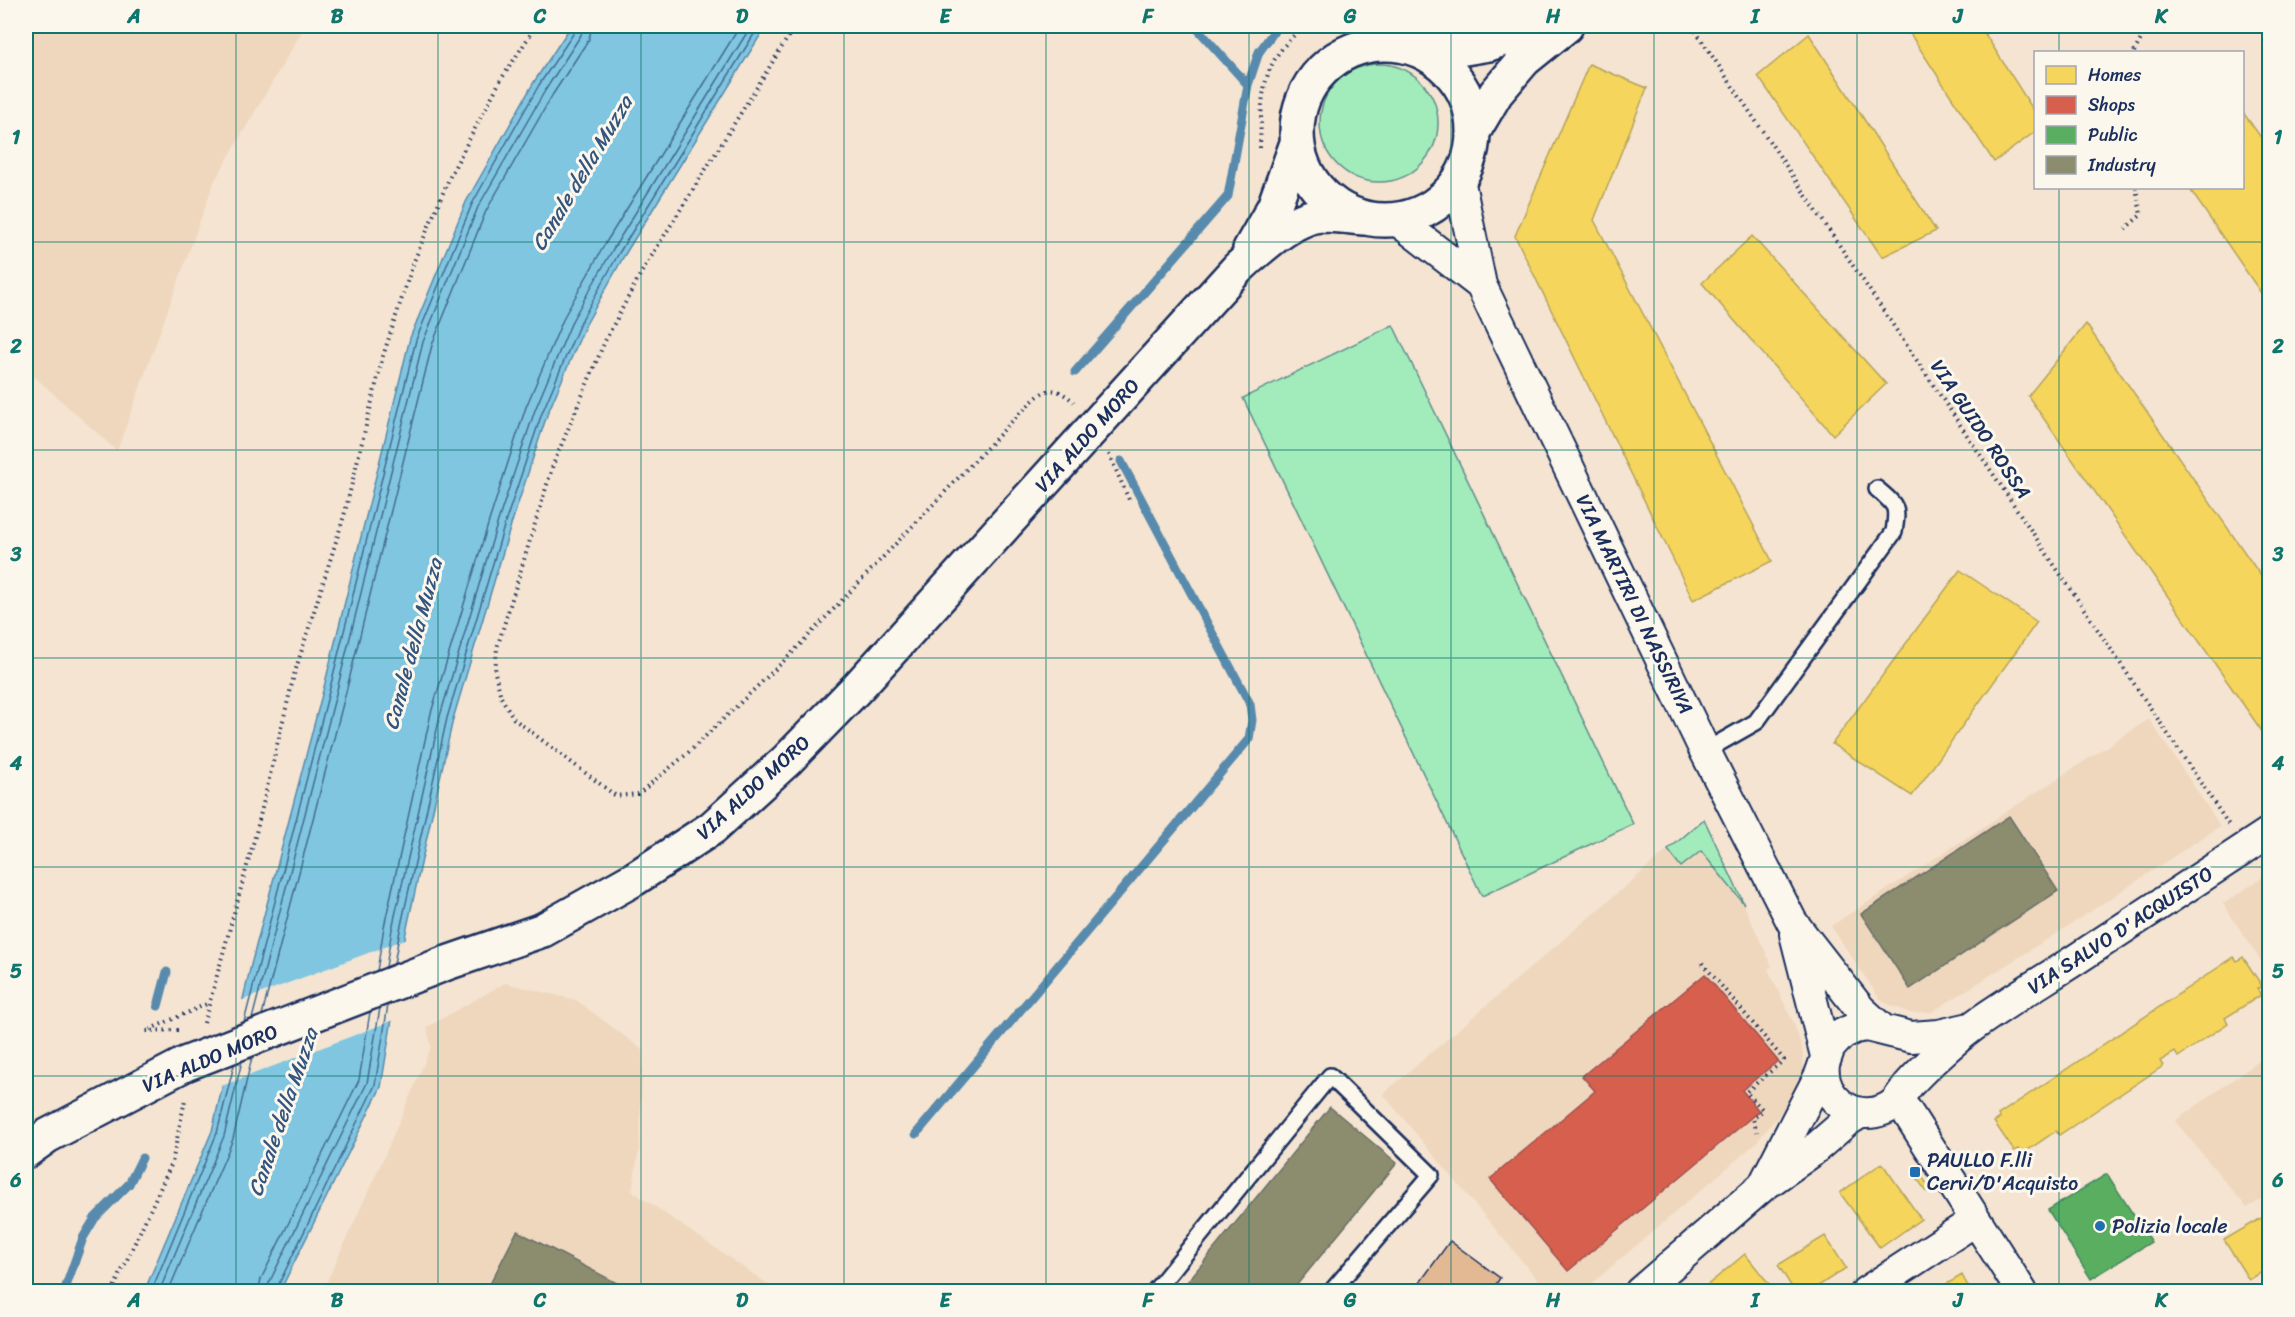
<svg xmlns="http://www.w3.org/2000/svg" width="2295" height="1317" font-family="Sriracha,sans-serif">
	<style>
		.built { fill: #efd7be }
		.green { fill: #a2ebba; stroke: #5e8d8c; stroke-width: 1.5 }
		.water { fill: #80c6e1; stroke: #588aad; stroke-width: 1.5 }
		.pier { fill: #f4e4d1 }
		.homes { fill: #f6d55c; stroke: #b4a35d; stroke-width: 1.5 }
		.shops { fill: #d6604d; stroke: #9e5152; stroke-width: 1.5 }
		.public { fill: #5aae61; stroke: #478860; stroke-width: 1.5 }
		.industry { fill: #8c8c6e; stroke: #6a7069; stroke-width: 1.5 }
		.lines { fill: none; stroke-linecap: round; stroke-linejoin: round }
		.shore { stroke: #436b92; stroke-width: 1.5 }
		.stream { stroke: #588aad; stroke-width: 9 }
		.building { fill: #e2b993; stroke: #1b2f5e; stroke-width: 1.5 }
		.lane-casing { stroke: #1b2f5e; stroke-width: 20 }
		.street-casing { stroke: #1b2f5e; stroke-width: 34 }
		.secondary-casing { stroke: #1b2f5e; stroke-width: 38 }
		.path { stroke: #1b2f5e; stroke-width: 4; stroke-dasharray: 1.5 4.5; stroke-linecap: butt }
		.lane { stroke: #fbf7ec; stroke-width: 15 }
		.street { stroke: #fbf7ec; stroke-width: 30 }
		.secondary { stroke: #fbf7ec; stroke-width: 33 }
		.secondary-bridge-casing { stroke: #1b2f5e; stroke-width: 38; stroke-linecap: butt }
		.secondary-bridge { stroke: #fbf7ec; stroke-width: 33 }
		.grid { fill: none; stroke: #0f766e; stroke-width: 1.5; stroke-opacity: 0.55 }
		.poi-dot { fill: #1f6fb2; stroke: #fbf7ec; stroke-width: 2 }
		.labels { text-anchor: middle; stroke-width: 6; stroke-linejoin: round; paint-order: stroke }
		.street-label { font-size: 20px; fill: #1b2f5e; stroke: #fbf7ec }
		.poi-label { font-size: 20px; fill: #1b2f5e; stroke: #fbf7ec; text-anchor: start }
		.water-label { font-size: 21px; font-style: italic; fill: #34557f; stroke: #fbf7ec }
		.neatline { fill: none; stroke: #0f766e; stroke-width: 2 }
		.grid-label { font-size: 20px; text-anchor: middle; font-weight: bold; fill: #0f766e }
	</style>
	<rect width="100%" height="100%" fill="#f4e4d1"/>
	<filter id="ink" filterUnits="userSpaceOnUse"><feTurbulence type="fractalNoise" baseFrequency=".0167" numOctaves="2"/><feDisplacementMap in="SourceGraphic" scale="12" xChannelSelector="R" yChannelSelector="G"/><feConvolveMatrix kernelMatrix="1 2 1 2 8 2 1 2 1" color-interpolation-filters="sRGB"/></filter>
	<g filter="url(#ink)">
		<path class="built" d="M26 26H305L214 182 117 451 26 369Z
			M2149 719 2220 826 2073 923 1932 1012 1910 1013 1888 1004 1879 998 1831 926Z
			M1704 819 1772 966 1768 969 1794 1024 1802 1047 1804 1067 1785 1108 1755 1144 1583 1291H1547L1383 1094Z
			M2269 873V973L2223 904Z
			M505 983 576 1000 643 1050 639 1150 632 1191 778 1291 322 1292 384 1157 431 1047 427 1027Z
			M2269 1054V1194L2247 1208 2175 1121Z"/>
		<path class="green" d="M1320 123a59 59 0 1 1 118 0a59 59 0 1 1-118 0Z
			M1393 325 1633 824 1482 896 1243 398Z
			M1704 819 1744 904 1701 851 1681 867 1668 850Z"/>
		<path class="water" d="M571 26H766L624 256 585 326 547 415 511 525 453 719 406 932 381 1087 280 1291 144 1292 212 1131 251 965 324 687 410 338 466 202 534 82Z"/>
		<path class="pier" d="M408 938 394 1020 219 1087 240 1001Z"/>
		<path class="homes" d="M1905 26H1980L2036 114V131L1994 162Z
			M1809 34 1936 231 1882 257 1758 76Z
			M1589 64 1647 88 1594 220 1772 561 1693 600 1515 236Z
			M2242 111 2270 150V306L2189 188H2242Z
			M1752 236 1886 384 1833 435 1702 283Z
			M2086 324 2270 589V733L2266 737 2028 396Z
			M1960 570 2037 622 1912 796 1832 744Z
			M2234 957 2237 961 2243 957 2262 986 2257 989 2261 995 2225 1018 2228 1023 2178 1057 2175 1052 2160 1061 2163 1066 2059 1135 2056 1131 2022 1154 2018 1149 2014 1151 1994 1122 2000 1118 1998 1115Z
			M1882 1163 1921 1219 1880 1248 1840 1193Z
			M1922 1177 1931 1189 1927 1192 1918 1180Z
			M2270 1213V1267L2249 1280 2224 1240Z
			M1825 1236 1846 1268 1809 1292H1795L1778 1265Z
			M1745 1254 1774 1290 1773 1292H1699Z
			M1962 1275 1971 1292H1933Z"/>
		<path class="shops" d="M1705 974 1778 1061 1742 1090 1759 1111 1568 1271 1490 1179 1595 1091 1582 1076Z"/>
		<path class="public" d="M2107 1174 2151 1242 2091 1279 2048 1210Z"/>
		<path class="industry" d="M2009 816 2058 891 1910 989 1861 914Z
			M1330 1107 1397 1163 1291 1292H1179Z
			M517 1231 634 1292H486Z"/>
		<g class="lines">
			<path class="shore" d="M394 964 400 930 447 718 505 523 542 413 580 323 619 253 759 26
				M386 967 392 929 440 716 498 521 535 410 573 319 613 249 751 26
				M377 971 384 927 431 713 490 518 526 407 565 315 605 244 740 26
				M262 1015 346 692 432 345 486 211 553 94 589 39 592 26
				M252 1019 337 690 423 342 478 207 546 89 581 35 583 26
				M244 1022 330 688 416 340 472 204 539 85 575 31 576 26
				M151 1292 217 1133 234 1065
				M159 1292 224 1136 242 1061
				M168 1292 233 1139 252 1057
				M258 1292 261 1279 359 1080 370 1012
				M267 1292 269 1283 367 1083 380 1008
				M275 1292 375 1085 388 1005"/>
			<path class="stream" d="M1248 85 1259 52 1278 26
				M1075 372 1228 196 1248 85 1195 26
				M158 1006 167 972
				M916 1134 1249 739 1252 720 1250 704 1121 461
				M64 1292 83 1238 95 1218 129 1184 142 1158"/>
		</g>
		<path class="building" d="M1450 1241 1500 1278 1491 1292H1413Z"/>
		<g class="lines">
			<g class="lane-casing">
				<path id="lane" d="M1705 751 1756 722 1894 532C1898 506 1897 506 1877 489
					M1154 1292 1330 1076 1431 1175 1331 1292"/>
			</g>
			<g class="street-casing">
				<path id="street" d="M1459 179 1481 285 1705 751 1792 922 1860 1009 1882 1029
					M1397 220 1481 285
					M1795 934 1826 1056
					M1824 1064C1820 1097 1852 1122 1883 1110 1898 1105 1901 1092 1911 1082 1927 1065 1953 1041 1972 1027 2005 1003 2041 982 2075 960 2140 917 2205 874 2270 832
					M1895 1103 1905 1109 1909 1115 2022 1292
					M1763 1186 1820 1075 1830 1047 1842 1034 1855 1028 1867 1026 1911 1037 1939 1035 1970 1028
					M1640 1292 1763 1186 1810 1153 1847 1121 1860 1113
					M1866 1292 1976 1220"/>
			</g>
			<g class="secondary-casing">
				<path id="secondary" d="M1297 132a88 88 0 1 1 176 0a88 88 0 1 1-176 0Z
					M1413 47 1459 49 1489 44 1540 26
					M1473 132 1496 93 1524 60 1566 26
					M1250 249 1274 207 1297 143
					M444 964 543 930 634 879 712 828 787 760 858 687 1238 268C1258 250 1293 217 1321 215 1336 215 1350 217 1364 218
					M26 1151 47 1136 185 1064"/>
			</g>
			<path class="path" d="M795 26 641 273 605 341 553 465 497 648 495 673 501 697 514 719 616 796 638 794 688 753 791 654 1020 413C1041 394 1048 379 1074 402
				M1692 26 2229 825
				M2134 52 2148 26
				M1260 148C1262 95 1259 62 1305 26
				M2125 229 2141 215 2136 188
				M1109 454 1130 502
				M1702 963 1784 1060 1746 1092 1763 1110 1753 1119 1757 1132
				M204 1023 256 833 294 675 344 516 383 356 414 261 451 174 500 81 536 26
				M178 1030 146 1031 209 1003
				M112 1292 172 1163 185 1100"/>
			<use href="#lane" class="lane"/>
			<use href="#street" class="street"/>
			<use href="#secondary" class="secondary"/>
			<g class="secondary-bridge-casing">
				<path id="secondary-bridge" d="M185 1064 444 964"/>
			</g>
			<use href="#secondary-bridge" class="secondary-bridge"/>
		</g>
	</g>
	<path class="grid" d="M236 26V1292M438 26V1292M641 26V1292M844 26V1292M1046 26V1292M1249 26V1292M1451 26V1292M1654 26V1292M1857 26V1292M2059 26V52M2059 188V1292M26 242H2270M26 450H2270M26 658H2270M26 867H2270M26 1076H2270"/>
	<g class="poi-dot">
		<rect x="1909" y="1166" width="12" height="12" rx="3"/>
		<circle cx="2100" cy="1226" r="6"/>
	</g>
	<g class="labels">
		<g class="street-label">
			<text transform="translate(1981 429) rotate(56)" y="7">VIA GUIDO ROSSA</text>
			<text transform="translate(1087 435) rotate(-48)" y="7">VIA ALDO MORO</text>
			<text transform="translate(1635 604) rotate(64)" y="7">VIA MARTIRI DI NASSIRIYA</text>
			<text transform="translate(753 787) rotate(-42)" y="7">VIA ALDO MORO</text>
			<text transform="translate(2120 930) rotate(-33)" y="7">VIA SALVO D'ACQUISTO</text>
			<text transform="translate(210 1058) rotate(-23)" y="7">VIA ALDO MORO</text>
		</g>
		<g class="poi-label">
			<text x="1927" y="1167">PAULLO F.lli<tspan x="1927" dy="23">Cervi/D'Acquisto</tspan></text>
			<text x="2112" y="1233">Polizia locale</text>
		</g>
		<g class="water-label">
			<text transform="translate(582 173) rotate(-59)" y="7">Canale della Muzza</text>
			<text transform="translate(413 644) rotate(-75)" y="7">Canale della Muzza</text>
			<text transform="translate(283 1112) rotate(-71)" y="7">Canale della Muzza</text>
		</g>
	</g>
	<rect width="2295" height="1317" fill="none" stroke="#fbf7ec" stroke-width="66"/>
	<rect x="2034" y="51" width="210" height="138" fill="#fbf7ec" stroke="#a1a7b3" stroke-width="1.5"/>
	<rect x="2046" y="66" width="30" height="18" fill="#f6d55c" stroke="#a1a7b3" stroke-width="1.5"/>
	<text x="2088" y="81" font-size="18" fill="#1b2f5e">Homes</text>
	<rect x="2046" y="96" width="30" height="18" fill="#d6604d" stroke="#a1a7b3" stroke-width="1.5"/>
	<text x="2088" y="111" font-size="18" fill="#1b2f5e">Shops</text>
	<rect x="2046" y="126" width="30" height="18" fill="#5aae61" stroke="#a1a7b3" stroke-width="1.5"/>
	<text x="2088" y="141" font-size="18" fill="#1b2f5e">Public</text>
	<rect x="2046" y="156" width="30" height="18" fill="#8c8c6e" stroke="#a1a7b3" stroke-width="1.5"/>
	<text x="2088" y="171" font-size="18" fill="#1b2f5e">Industry</text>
	<rect x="33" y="33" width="2229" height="1251" class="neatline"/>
	<g class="grid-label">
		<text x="134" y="23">A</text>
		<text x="337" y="23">B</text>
		<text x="540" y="23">C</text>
		<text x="742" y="23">D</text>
		<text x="945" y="23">E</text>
		<text x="1148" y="23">F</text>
		<text x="1350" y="23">G</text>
		<text x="1553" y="23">H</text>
		<text x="1755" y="23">I</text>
		<text x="1958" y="23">J</text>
		<text x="2161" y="23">K</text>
		<text x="16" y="144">1</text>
		<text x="2278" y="144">1</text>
		<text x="16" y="353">2</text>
		<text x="2278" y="353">2</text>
		<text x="16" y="561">3</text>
		<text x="2278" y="561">3</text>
		<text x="16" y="770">4</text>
		<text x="2278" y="770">4</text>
		<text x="16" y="978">5</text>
		<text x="2278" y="978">5</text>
		<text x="16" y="1187">6</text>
		<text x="2278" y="1187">6</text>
		<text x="134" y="1307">A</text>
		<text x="337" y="1307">B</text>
		<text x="540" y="1307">C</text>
		<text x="742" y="1307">D</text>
		<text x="945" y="1307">E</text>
		<text x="1148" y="1307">F</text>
		<text x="1350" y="1307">G</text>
		<text x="1553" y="1307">H</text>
		<text x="1755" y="1307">I</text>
		<text x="1958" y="1307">J</text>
		<text x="2161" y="1307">K</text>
	</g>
</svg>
